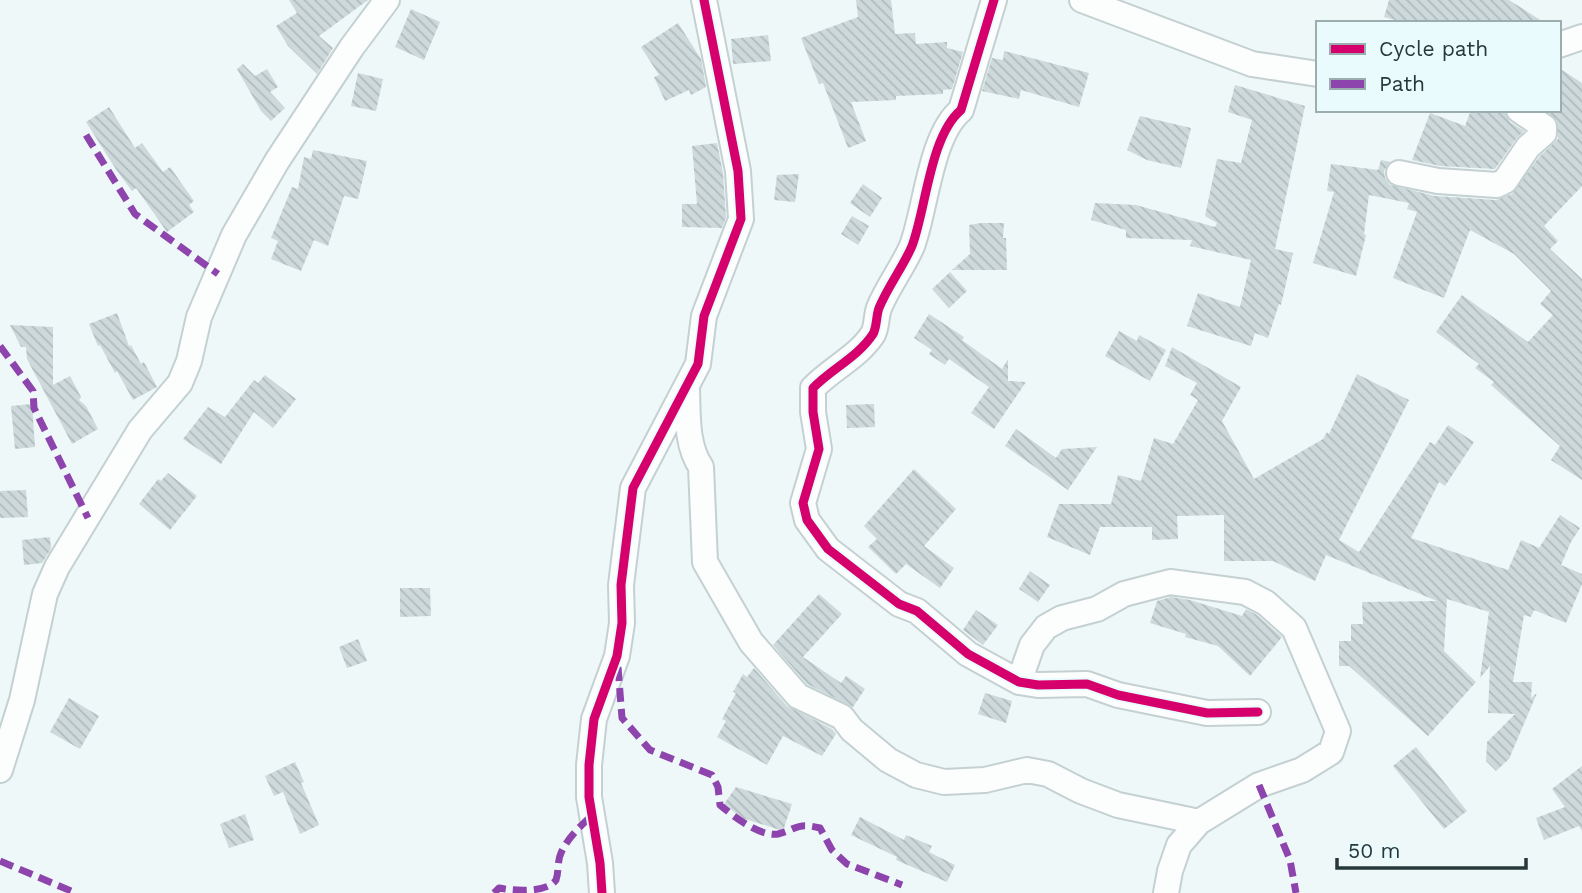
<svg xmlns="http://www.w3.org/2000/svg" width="1582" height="893" font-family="'Work Sans',sans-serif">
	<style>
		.building { fill: url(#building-back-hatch) }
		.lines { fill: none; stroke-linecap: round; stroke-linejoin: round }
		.street-casing { stroke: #c4d0d1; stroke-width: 28 }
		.street { stroke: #fcfefe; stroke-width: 24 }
		.quiet { stroke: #8e44ad; stroke-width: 7; stroke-dasharray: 14 7; stroke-linecap: butt }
		.cycleway-casing { stroke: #eafbfd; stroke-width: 13 }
		.cycleway { stroke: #d6006c; stroke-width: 9 }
	</style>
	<defs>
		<pattern id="building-back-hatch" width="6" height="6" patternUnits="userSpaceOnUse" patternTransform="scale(1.75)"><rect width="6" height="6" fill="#cdd9db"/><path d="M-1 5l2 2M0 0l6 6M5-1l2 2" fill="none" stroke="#b0bbbd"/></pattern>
	</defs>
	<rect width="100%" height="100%" fill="#eef8f9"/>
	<path class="building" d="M289 0H368L319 36 333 48 317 74 288 46 276 26 297 13Z
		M856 0H891L895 34 915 33 916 44 947 42V48L963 52 952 89 943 90V94L896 96V100L851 102 866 141 848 148 823 83 819 84 801 38 858 17Z
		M1389 0H1509L1545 23H1406L1384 17Z
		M411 9 440 22 424 60 395 47Z
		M678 23 701 59 706 87 691 95 689 90 665 101 654 77 659 75 641 47Z
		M768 35 771 61 733 64 731 39Z
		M1004 51 1089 73 1079 107 1021 90 1019 99 982 91 992 58 1003 60Z
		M243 64 255 76 267 69 278 87 270 92 285 108 271 121 261 111 237 69Z
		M1559 68 1582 83V186L1544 226 1558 241 1550 249 1582 279V480L1551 460 1560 446 1491 385 1494 382 1475 368 1479 364 1436 332 1462 295 1528 342 1553 315 1540 304 1551 291 1514 254 1470 230 1444 298 1393 278 1417 212 1407 209 1409 203 1369 195 1364 234 1366 235 1356 276 1313 263 1334 192 1327 191 1331 164 1378 170 1381 160 1390 162 1384 171 1385 178 1390 185 1435 196 1496 200 1512 194 1539 157 1558 139 1557 121 1546 110H1559Z
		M358 73 383 79 376 111 351 106Z
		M1235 85 1305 106 1275 249 1293 253 1281 305 1279 304 1268 338 1255 333 1251 346 1187 326 1198 293 1240 307 1251 260 1190 246 1192 240 1126 238V230L1091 220 1095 203 1136 205 1215 227 1217 223 1205 216 1217 159 1241 163 1252 120 1228 112Z
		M109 107 135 148 142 143 163 172 170 167 194 201 189 205 194 212 167 232 136 188 132 191 117 171 86 122Z
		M1471 110H1504L1510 122 1524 131 1516 139 1495 169 1440 166 1412 160 1430 113 1465 126Z
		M1140 116 1191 128 1181 168 1147 160 1127 150Z
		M717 143 723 173 726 217 722 228 682 227V204H697L692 146Z
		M313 150 367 161 358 199 344 196 328 246 314 240 301 271 271 259 278 241 271 238 292 187 298 189 304 157 311 159Z
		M799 174 795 202 774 200 777 175Z
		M863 184 882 198 870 217 850 203Z
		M852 216 869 226 858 245 841 234Z
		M981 223H1004L1003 238H1006L1007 270H952L970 254 969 225Z
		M950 272 967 291 949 308 932 289Z
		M117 313 129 346 131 345 141 364 144 362 157 387 133 400 117 371 115 373 100 345 98 346 89 324Z
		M929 314 964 337 962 340 1002 369 1008 359V381L1026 382 994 429 971 413 989 387 949 359 945 365 929 354 932 350 914 338Z
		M10 325 53 327V385L70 376 81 397 79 400 86 406 98 429 72 444 27 359 26 347H21Z
		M1119 331 1137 341 1139 335 1166 350 1150 381 1105 356Z
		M1172 347 1241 387 1222 421 1254 479 1323 439 1327 432 1329 434 1357 374 1409 400 1339 540 1359 552 1430 442 1435 445 1448 425 1474 442 1445 486 1439 482 1411 538 1508 570 1521 540 1539 548 1560 515 1580 528 1571 542 1561 565 1582 574V584L1566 623 1534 610 1531 617 1524 615 1513 682H1532L1531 698 1537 693 1509 759 1496 771 1486 761 1487 742 1515 714 1488 713 1490 666 1480 678 1489 612 1447 599 1444 651 1476 682 1428 736 1349 666H1339V641H1351V624H1363L1362 602 1437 601 1326 555 1315 581 1273 561H1224V515L1177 516 1178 539 1152 540V527H1100L1090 555 1047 537 1059 504H1111L1118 475 1141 481 1154 438 1173 444 1198 400 1190 395 1197 383 1165 366Z
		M265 375 296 399 273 428 254 412 221 464 183 439 208 407 225 417 254 380 258 383Z
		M32 404 35 447 15 449 11 406Z
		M874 404 875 427 847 428 846 405Z
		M1016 429 1056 458 1062 449 1097 447 1068 490 1005 446Z
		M914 469 956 509 924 546 954 568 940 588 906 564 896 574 868 547 877 539 864 526Z
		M168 473 197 496 170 530 139 504 158 479 161 481Z
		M26 490 28 517 0 518V491Z
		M50 537 51 549 42 563 24 565 22 540Z
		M1030 571 1050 585 1038 602 1019 589Z
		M400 588H430L431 616 400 617Z
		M819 594 842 614 803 657 841 683 846 676 865 689 853 707 807 684 773 645Z
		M1171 597 1190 600 1242 616 1246 609 1257 615 1282 637 1250 676 1218 646 1185 637 1186 634 1150 623 1157 601Z
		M976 610 998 625 983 645 963 630Z
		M358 639 367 661 347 668 339 647Z
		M754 668 787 706 832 729 836 734 822 756 783 736 767 765 717 737 726 721 722 719 736 693 733 692 743 674 747 677Z
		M985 693 1012 701 1006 723 978 714Z
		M69 698 99 716 80 749 50 732Z
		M1416 747 1467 811 1444 829 1393 766Z
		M295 762 304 782 301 783 319 825 300 834 283 792 274 796 265 776Z
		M1582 766V831L1579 826 1544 840 1536 818 1565 807 1552 789Z
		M736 787 792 804 783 831 742 818 724 804Z
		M245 814 254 840 229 848 220 824Z
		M860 817 904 840 906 835 932 846 929 852 955 865 947 882 896 860 897 857 851 835Z"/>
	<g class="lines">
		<g class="street-casing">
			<path id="street" d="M994 0 961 110C930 136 926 209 912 246 903 267 888 286 879 308 876 316 877 327 873 334 858 357 831 369 813 388V412L819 449 803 503 807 520 828 549 899 604 917 611 968 654 1019 682 1038 685 1087 684 1118 695 1207 713 1258 712
				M1082 0 1252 64 1318 74
				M1559 45 1582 37
				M1399 173 1438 181 1497 185 1505 181 1528 147 1544 133V127L1519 110
				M687 389C688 415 686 445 701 467L705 562 751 642 798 696 842 717 852 730 888 760 916 775 944 782 985 780 1027 770 1048 774 1081 791 1118 805 1199 822
				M1019 682 1032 645 1046 627 1062 618 1097 609 1124 594 1170 582 1245 592 1266 603 1294 628 1338 731 1331 752 1302 770 1259 785 1199 822 1179 845 1170 871 1166 893
				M0 770 22 700 45 594 57 567 140 430 180 383 189 361 199 317 234 235 277 161 352 47 387 0
				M602 893 600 863 589 797V765L594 719 617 656 622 623 621 585 633 488 698 364 704 316 741 219 738 171 704 0"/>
		</g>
		<use href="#street" class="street"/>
		<path class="quiet" d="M86 135 135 214 218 274
			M0 346 33 391 34 408 88 518
			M618 667 622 718 650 750 712 775 718 787 720 805C733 816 760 837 778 834 798 829 796 822 820 828L832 850 847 864 902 885
			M1259 785 1290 860 1296 893
			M0 861 76 893
			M494 893 499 888C514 891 547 893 556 880 559 872 557 861 561 853 568 837 580 827 592 815"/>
		<g class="cycleway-casing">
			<path id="cycleway" d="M994 0 961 110C930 136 926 209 912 246 903 267 888 286 879 308 876 316 877 327 873 334 858 357 831 369 813 388V412L819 449 803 503 807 520 828 549 899 604 917 611 968 654 1019 682 1038 685 1087 684 1118 695 1207 713 1258 712
				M602 893 600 863 589 797V765L594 719 617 656 622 623 621 585 633 488 698 364 704 316 741 219 738 171 704 0"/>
		</g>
		<use href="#cycleway" class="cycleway"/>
	</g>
	<rect x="1316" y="21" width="245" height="91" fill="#eafbfd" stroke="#9cadaf" stroke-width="2"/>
	<rect x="1330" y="44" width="35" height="10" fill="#d6006c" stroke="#9cadaf" stroke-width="2"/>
	<text x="1379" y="56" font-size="21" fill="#27383a">Cycle path</text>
	<rect x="1330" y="79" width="35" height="10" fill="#8e44ad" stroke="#9cadaf" stroke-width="2"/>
	<text x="1379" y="91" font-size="21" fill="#27383a">Path</text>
	<path d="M1337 858v10h189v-10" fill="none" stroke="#27383a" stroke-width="3.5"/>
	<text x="1348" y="858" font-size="21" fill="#27383a" stroke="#eafbfd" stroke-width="5" paint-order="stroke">50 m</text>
</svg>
